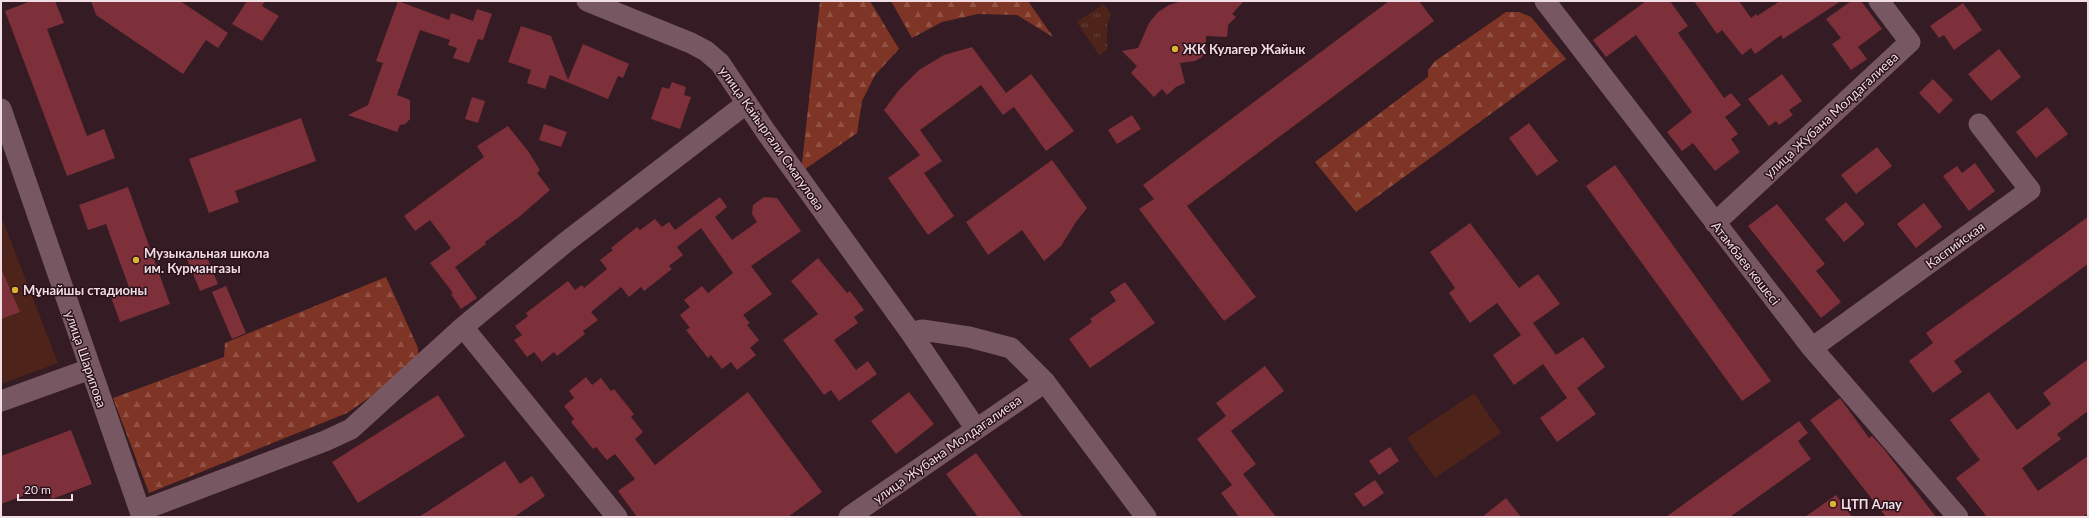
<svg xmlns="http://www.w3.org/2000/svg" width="2089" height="518" font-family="Lato,sans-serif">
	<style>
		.grass { fill: url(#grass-tufts) }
		.forest { fill: url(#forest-firs) }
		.garden { fill: #4e231a }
		.building { fill: #7d3039 }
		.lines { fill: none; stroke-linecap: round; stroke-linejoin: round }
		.minor { stroke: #775862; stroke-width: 21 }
		.poi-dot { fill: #deb133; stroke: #2b111b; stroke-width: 1.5 }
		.labels { text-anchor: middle; stroke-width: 3; stroke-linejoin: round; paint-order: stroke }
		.poi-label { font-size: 13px; font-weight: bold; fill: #f1dee4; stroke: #2b111b; text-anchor: start }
		.street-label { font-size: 13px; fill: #f1dee4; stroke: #2b111b }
	</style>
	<defs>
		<pattern id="grass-tufts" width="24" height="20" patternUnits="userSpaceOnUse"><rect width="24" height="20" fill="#4e231a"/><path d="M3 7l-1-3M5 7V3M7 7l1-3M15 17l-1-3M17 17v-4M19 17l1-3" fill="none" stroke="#68423b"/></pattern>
		<pattern id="forest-firs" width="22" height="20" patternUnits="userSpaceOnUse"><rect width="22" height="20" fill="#7f3525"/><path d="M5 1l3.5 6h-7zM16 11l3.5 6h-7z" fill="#925244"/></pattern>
	</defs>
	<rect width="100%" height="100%" fill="#351b24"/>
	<path class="grass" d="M1104 4 1111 14 1107 25V50L1099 55 1077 22Z"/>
	<path class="forest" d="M820 1H870L899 49 875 75 862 101 857 133 801 172Z
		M891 1H1028L1053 37 1017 15 978 14 942 22 912 38Z
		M1506 12H1519L1531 17 1566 59 1356 212 1315 162 1428 77V70L1434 62Z
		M386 277 418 348V359L411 369 347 413 149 493 113 398 224 357 225 343Z"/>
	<path class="garden" d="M1 216 58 363 1 384Z
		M1474 393 1501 433 1435 478 1407 438Z"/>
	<path class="building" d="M31 1H55L64 23 47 29 87 136 104 129 115 158 67 176 5 11Z
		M91 1H180L228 33 218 48 206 40 183 74 96 15Z
		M247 1H265L262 6 279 16 262 41 232 24Z
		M398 1 449 20 451 13 473 21 477 9 492 14 483 40 478 39 469 63 453 58 457 48 448 45 450 40 420 30 397 95 410 100V119L405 124 400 125 397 132 348 115 368 105 383 63 376 61Z
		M1182 1H1244L1232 14 1236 17 1228 25 1227 37 1206 36V50L1202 57 1195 61 1180 63 1185 83 1176 87 1167 95 1162 89 1154 97 1131 73 1137 66 1122 51 1138 48 1149 23 1158 12 1169 5Z
		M1389 1H1419L1434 21 1187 206 1256 297 1224 321 1139 209 1154 199 1143 185Z
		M1646 1H1670L1688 26 1678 33 1724 98 1731 93 1741 105 1725 117 1738 134 1731 139 1740 152 1715 171 1693 143 1682 151 1667 132 1692 112 1636 35 1606 57 1593 40Z
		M1694 1H1739L1751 18 1756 14 1757 16 1780 1H1841L1783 39 1781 35 1755 54 1751 48 1742 55 1722 30 1717 34Z
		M1851 1H1861L1882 29 1858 47 1867 59 1851 70 1832 44 1841 38 1826 19Z
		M1963 3 1982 30 1954 50 1944 35 1939 38 1930 26Z
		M521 26 551 36 568 80 583 44 629 64 623 78 618 76 608 99 550 75 545 89 527 83 531 70 508 62Z
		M972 47 1006 93 1031 74 1074 131 1046 151 1014 107 1003 115 981 85 920 130 942 161 924 173 954 216 928 235 888 178 920 155 884 110 899 90 919 70 944 55Z
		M1999 49 2021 77 1991 101 1968 74Z
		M1782 74 1802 101 1789 110 1793 115 1779 125 1776 121 1769 126 1748 99Z
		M1933 79 1953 100 1939 114 1919 93Z
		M672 82 686 87 684 95 691 97 680 129 651 119 662 87 669 89Z
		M472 97 485 101 478 123 465 119Z
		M2047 107 2068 134 2036 158 2016 132Z
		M1132 115 1141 129 1117 144 1108 130Z
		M301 118 316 161 235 191 239 202 209 213 189 159Z
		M1529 123 1558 161 1537 176 1509 138Z
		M544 124 567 132 561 147 539 140Z
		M508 126 528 151 540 170 537 173 550 190 519 217 485 242 486 244 455 267 477 298 461 309 451 294 453 293 430 263 451 248 430 220 415 231 404 216 484 157 477 146Z
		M1877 147 1892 166 1856 194 1841 175Z
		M1052 160 1087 208 1076 222 1061 246 1044 261 1022 230 988 255 966 222Z
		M1975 163 1995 191 1969 211 1943 176 1957 166 1962 173Z
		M1615 165 1771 381 1742 401 1586 186Z
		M128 187 170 304 120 322 111 297 130 290 106 224 88 230 79 205Z
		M720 197 727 207 715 217 732 240 757 222 752 214 753 205 764 197 777 198 801 231 751 266 772 294 743 315 750 323 747 325 759 340 750 348 756 355 737 370 731 362 722 369 711 355 708 358 686 330 690 328 680 315 690 307 684 300 702 286 708 293 733 273 701 228 677 247 683 255 669 266 672 269 644 291 641 287 629 297 621 287 591 312 598 320 583 331 585 334 557 356 554 352 542 362 534 352 527 357 514 340 522 335 515 326 528 316 526 313 568 281 575 290 582 285 584 288 607 269 600 260 613 250 611 248 637 227 640 230 655 219 662 227 669 222 675 230Z
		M1846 202 1865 224 1844 242 1825 219Z
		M1924 203 1942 227 1916 248 1897 224Z
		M1777 204 1825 264 1816 271 1841 302 1821 318 1748 226Z
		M2088 217V264L1954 361 1962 372 1933 393 1909 361 1933 343 1926 333Z
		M1470 223 1519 288 1538 274 1560 304 1533 323 1556 355 1583 337 1605 367 1577 388 1596 414 1557 442 1540 418 1567 398 1543 364 1514 385 1493 355 1521 335 1497 303 1470 323 1449 293 1455 288 1430 252Z
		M205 252 218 284 200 291 187 259Z
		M818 258 847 293 850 291 864 310 854 317 858 323 834 340 856 370 868 361 877 374 839 401 831 390 824 395 783 340 818 314 791 281Z
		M1 268 20 312 1 319Z
		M1125 282 1155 323 1090 368 1069 339 1092 322 1090 319 1116 301 1110 292Z
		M226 286 246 333 232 339 212 292Z
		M2088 359V411L2057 434 2061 439 2022 468 2038 491 2088 456V513L2083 517H1987L1956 478 1980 460 1950 420 1989 392 2017 430 2051 404 2043 393Z
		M1265 366 1284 391 1231 431 1256 464 1243 474 1276 517H1239L1221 493 1232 485 1197 439 1226 416 1216 403Z
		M586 377 592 385 601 378 611 391 614 389 634 414 631 417 643 432 635 439 655 465 748 392 822 492 788 517H637L618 491 635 479 615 454 607 460 596 447 593 449 571 422 574 419 564 406 574 398 569 391Z
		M909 392 934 424 896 454 871 421Z
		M438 395 465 436 358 503 332 462Z
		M1840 398 1869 438 1872 436 1884 449 1936 517H1886L1810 420Z
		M1799 421 1808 433 1798 441 1811 459 1730 517H1666Z
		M71 430 92 484 52 499 47 487 1 504V456Z
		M1390 447 1399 461 1379 475 1369 461Z
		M976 453 1023 517H978L946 474Z
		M505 461 520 484 532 476 545 496 514 517H419Z
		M1375 480 1384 493 1364 507 1354 494Z
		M1836 495 1852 517H1805Z
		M1506 498 1521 517H1482Z"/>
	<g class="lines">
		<path class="minor" d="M587 1 691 43 706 51 720 63 766 132 911 333 976 429
			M1545 1 1812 348 1958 517
			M1 109 142 517
			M1715 223 1910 42 1879 1
			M463 327 566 242 747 103
			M911 333 922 330 969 337 1011 348 1045 382 1146 517
			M1812 348 2030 190 1979 124
			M1 401 90 369
			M140 511 325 441 351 429 463 327 617 517
			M849 517 1045 382"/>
	</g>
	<g class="poi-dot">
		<circle cx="1175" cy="49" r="4"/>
		<circle cx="136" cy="260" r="4"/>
		<circle cx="15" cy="290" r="4"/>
		<circle cx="1833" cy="504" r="4"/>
	</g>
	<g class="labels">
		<g class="poi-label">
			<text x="1183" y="54">ЖК Кулагер Жайык</text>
			<text x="144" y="258">Музыкальная школа<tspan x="144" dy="15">им. Курмангазы</tspan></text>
			<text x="23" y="295">Мұнайшы стадионы</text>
			<text x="1841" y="509">ЦТП Алау</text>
		</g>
		<g class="street-label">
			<text transform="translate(1831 115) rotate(-43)" y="5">улица Жубана Молдагалиева</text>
			<text transform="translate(772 138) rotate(55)" y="5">улица Кайыргали Смагулова</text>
			<text transform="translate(1955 245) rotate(-36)" y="5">Каспийская</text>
			<text transform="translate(1746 263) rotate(52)" y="5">Атамбаев көшесі</text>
			<text transform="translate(86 359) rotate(71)" y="5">улица Шарипова</text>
			<text transform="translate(947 449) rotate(-35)" y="5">улица Жубана Молдагалиева</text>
		</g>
	</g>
	<rect width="2089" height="518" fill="none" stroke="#f1dee4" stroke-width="4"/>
	<path d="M18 494v6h54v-6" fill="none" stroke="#f1dee4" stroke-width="2"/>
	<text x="24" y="494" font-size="12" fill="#f1dee4" stroke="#2b111b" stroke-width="3" paint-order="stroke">20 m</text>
</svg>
